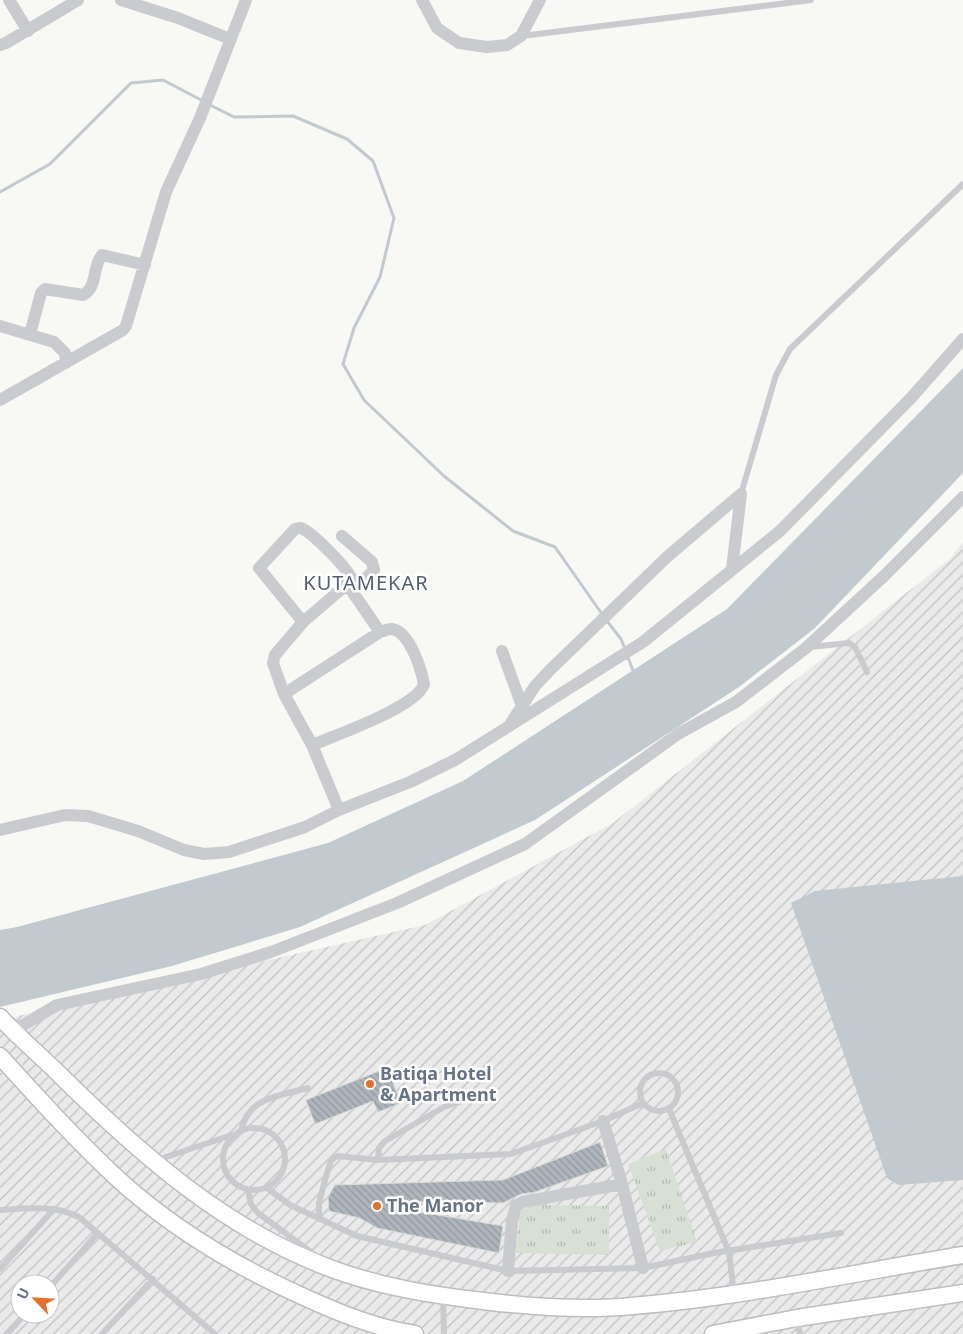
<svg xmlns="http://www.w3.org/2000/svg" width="963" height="1334" font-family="'Noto Sans',sans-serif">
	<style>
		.industrial { fill: url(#industrial-furrows); fill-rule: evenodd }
		.grass { fill: url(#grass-tufts) }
		.water { fill: #c2cad0 }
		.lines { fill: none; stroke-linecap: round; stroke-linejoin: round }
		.stream { stroke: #c2cad0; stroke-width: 3 }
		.building { fill: url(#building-back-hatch); stroke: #dadad8 }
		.secondary-casing { stroke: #bbbec3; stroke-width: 19 }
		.lane { stroke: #c9cbcf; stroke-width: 6 }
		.street { stroke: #c9cbcf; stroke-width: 12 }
		.secondary { stroke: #fff; stroke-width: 16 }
		.poi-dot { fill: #e76f27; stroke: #fff; stroke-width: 2 }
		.labels { text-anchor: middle; stroke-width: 5; stroke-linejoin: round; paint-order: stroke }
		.poi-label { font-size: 18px; font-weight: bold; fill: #677487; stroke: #fff; text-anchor: start }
		.quarter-label { font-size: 20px; letter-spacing: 1px; fill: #555e6c; stroke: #fff }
	</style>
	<defs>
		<pattern id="industrial-furrows" width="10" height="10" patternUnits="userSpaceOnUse" patternTransform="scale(1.25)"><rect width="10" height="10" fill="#e9eae9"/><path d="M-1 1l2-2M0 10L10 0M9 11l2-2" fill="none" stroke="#c1c2c2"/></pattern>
		<pattern id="grass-tufts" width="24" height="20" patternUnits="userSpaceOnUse" patternTransform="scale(1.25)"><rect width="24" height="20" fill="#d8e0d6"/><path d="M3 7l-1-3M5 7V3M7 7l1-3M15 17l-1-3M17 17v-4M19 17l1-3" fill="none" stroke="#b3bab3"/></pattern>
		<pattern id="building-back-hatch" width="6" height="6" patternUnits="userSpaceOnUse" patternTransform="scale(1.25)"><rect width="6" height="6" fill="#afb5bc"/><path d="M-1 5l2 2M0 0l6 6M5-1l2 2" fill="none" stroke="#92989e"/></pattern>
	</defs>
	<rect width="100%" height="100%" fill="#f8f8f5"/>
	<path class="industrial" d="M963 542V1334H0V1020L425 925 613 823 951 558ZM20 1284H50V1314H20Z"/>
	<path class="grass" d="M666 1149 697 1242 660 1251 628 1164Z
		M540 1205 609 1206V1255L516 1253 520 1210Z"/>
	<path class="water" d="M963 368V473L815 628 739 687 535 820 300 927 172 966 0 1007V930L17 927 328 843 463 781 727 609Z
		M963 876V1180L898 1185 887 1178 791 903 815 891Z"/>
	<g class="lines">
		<path class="stream" d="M208 104 234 117 293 116 347 139 373 161 394 218 380 277 354 328 343 364 364 400 444 476 513 531 555 547 602 614
			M0 192 50 164 131 83 163 80 203 101
			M607 621 621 639 625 649
			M627 655 634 673"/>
	</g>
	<path class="building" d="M387 1068 401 1103 378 1112 373 1101 315 1124 306 1100Z
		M600 1142 608 1166 535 1192 521 1194 503 1203 402 1201V1209L503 1226 499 1253 377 1228 360 1218 329 1211 328 1197 335 1185 503 1180Z"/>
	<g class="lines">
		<g class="secondary-casing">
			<path id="secondary" d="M0 1017C19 1038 41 1056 61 1076 140 1154 226 1230 332 1269 381 1287 432 1295 483 1301 532 1307 582 1311 632 1306 743 1297 853 1273 963 1255
				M0 1056C38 1098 77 1141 118 1179 173 1229 237 1267 304 1297 339 1313 376 1328 415 1334
				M713 1334 797 1318 963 1293"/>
		</g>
		<path class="lane" d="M522 36 811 0
			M741 494 776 375 790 349 963 184
			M810 647 849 643 855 647 867 672
			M640 1092a19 19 0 1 1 38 0a19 19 0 1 1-38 0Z
			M669 1109 729 1252 734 1294
			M223 1159a31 31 0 1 1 62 0a31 31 0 1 1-62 0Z
			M241 1131C248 1097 279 1096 308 1088
			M157 1160 232 1135
			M378 1160 379 1148 385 1141 444 1107 477 1096
			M267 1188 290 1205 357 1236 508 1271 643 1268 714 1253 841 1233
			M248 1190 251 1204 258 1213 315 1255
			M0 1210C27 1208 55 1205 79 1217L215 1334
			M319 1219V1203L324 1184 331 1160 337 1156 378 1160 511 1154 603 1121 643 1103
			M0 1269 54 1209
			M50 1287 98 1233
			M443 1297 444 1334
			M797 1320 800 1334
			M7 1334 25 1314
			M102 1334 153 1279"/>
		<path class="street" d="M9 0 28 31
			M121 0 178 18 230 39
			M422 0 437 28 459 43 487 47 507 45 521 36 540 0
			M0 45 6 43 78 0
			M0 326 54 342 65 353 66 363
			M30 334 41 293 45 289 83 295C98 287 92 267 102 255L145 265
			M0 400 123 330 126 326 166 192 200 118 246 0
			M732 569 741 494
			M347 584 380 632
			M303 622 259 568 295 529C299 528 300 527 303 529 312 533 351 571 352 580
			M502 651 522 706
			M284 694 380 632C384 631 388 629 392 629 410 632 421 669 424 684 417 707 336 735 312 745
			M511 723 535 686 551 669 667 557 741 494
			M339 810 312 745 284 694 273 663 275 655 303 622 352 580H364L374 570 372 562 342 536
			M0 830 65 815 88 816 138 831 184 850 204 854 229 852 305 827 339 810 410 782 455 760 643 642 780 531 912 397 963 339
			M13 1031 57 1005 201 974 271 952 397 903 525 844 678 734 736 702 806 648 884 576 963 497
			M603 1121 622 1184 643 1268
			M508 1271 512 1220 516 1206 523 1202 622 1184"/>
		<use href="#secondary" class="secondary"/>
	</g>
	<g class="poi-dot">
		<circle cx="370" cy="1084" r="5"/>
		<circle cx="377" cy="1206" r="5"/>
	</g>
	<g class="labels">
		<g class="poi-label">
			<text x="380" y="1080">Batiqa Hotel<tspan x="380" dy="21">&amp; Apartment</tspan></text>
			<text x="387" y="1212">The Manor</text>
		</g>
		<g class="quarter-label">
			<text x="366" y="590">KUTAMEKAR</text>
		</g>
	</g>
	<g transform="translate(35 1299) rotate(295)"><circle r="24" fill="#ffffff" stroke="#c2c7cf"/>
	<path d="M0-4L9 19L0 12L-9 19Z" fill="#e76f27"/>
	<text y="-8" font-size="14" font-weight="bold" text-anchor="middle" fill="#677487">U</text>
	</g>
</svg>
